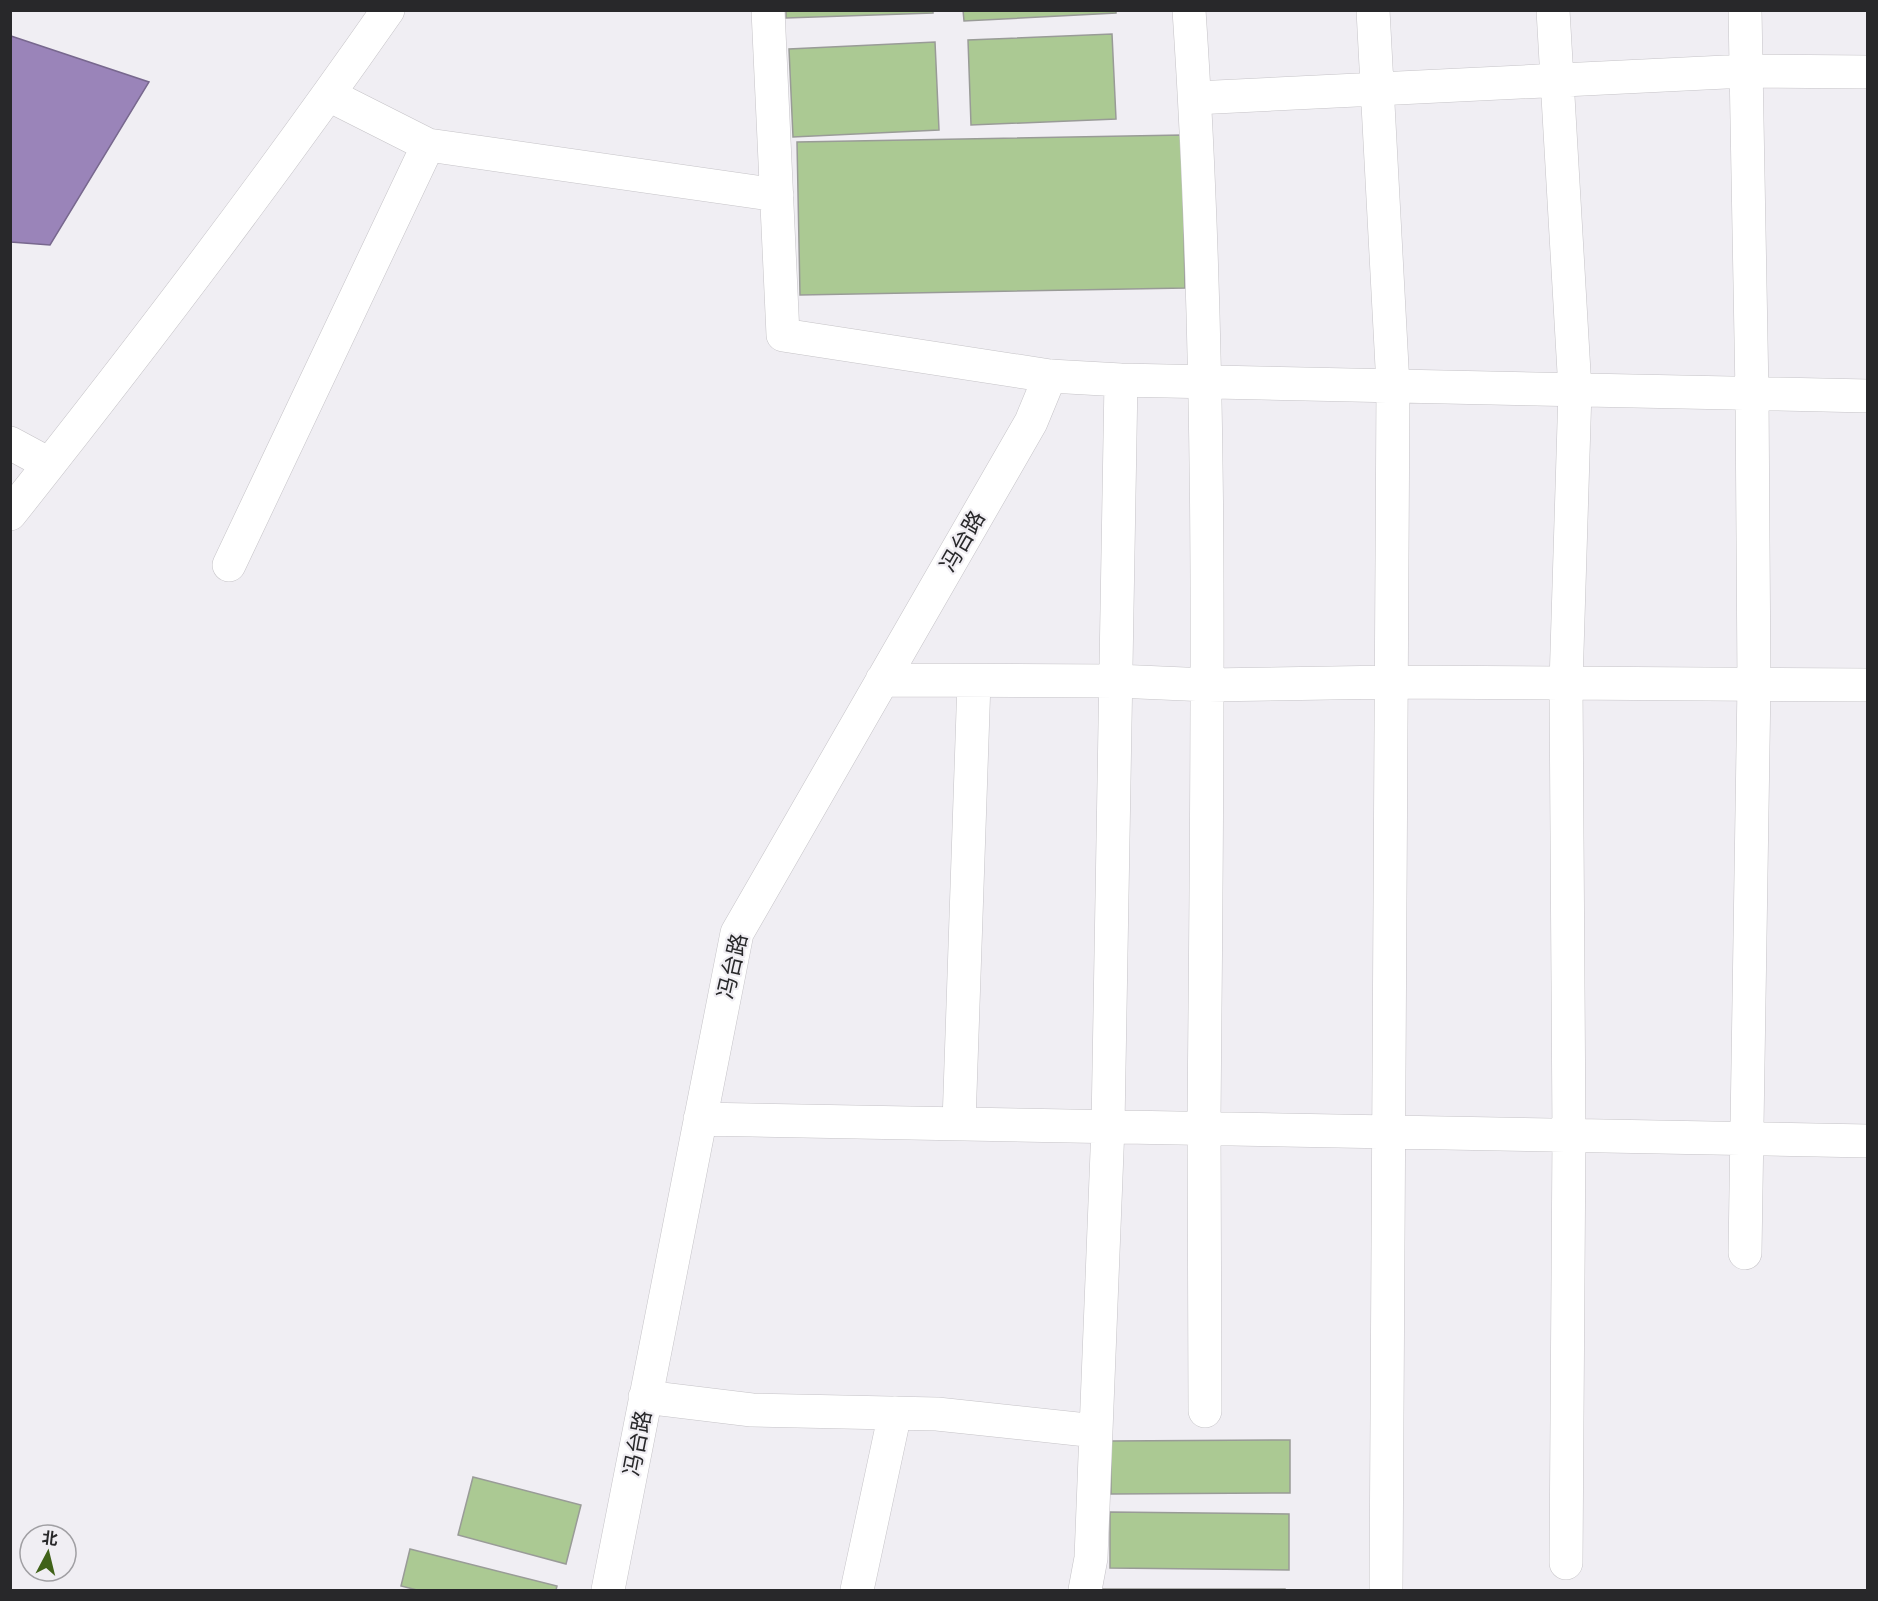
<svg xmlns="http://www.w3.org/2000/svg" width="1878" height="1601" font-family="'PT Sans Narrow','Noto Sans SC',sans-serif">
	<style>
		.water { fill: #9a84b9; stroke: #78688e; stroke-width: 1.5 }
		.building { fill: #abc993; stroke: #999b97; stroke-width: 1.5 }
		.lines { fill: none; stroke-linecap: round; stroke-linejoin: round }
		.minor-casing { stroke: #c5c3c7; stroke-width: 34 }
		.minor { stroke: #fff; stroke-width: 33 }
		.labels { text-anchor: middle; stroke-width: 4.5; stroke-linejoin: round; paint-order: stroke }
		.street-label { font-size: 22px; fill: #28282a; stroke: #f0eef3 }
	</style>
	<rect width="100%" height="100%" fill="#f0eef3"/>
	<path class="water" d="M11 36 149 82 50 245 11 242Z"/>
	<path class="building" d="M786 10H933V13L786 18Z
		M963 10H1116V13L964 21Z
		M1112 34 1116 119 971 125 968 40Z
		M935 42 939 130 793 137 789 49Z
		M1182 135 1185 288 800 295 797 142Z
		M1290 1440V1493L1111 1494V1441Z
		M473 1477 581 1505 566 1564 458 1535Z
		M1110 1512 1289 1514V1570L1110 1568Z
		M410 1549 557 1586 556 1590H417L401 1586Z
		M1093 1589H1285V1590H1093Z"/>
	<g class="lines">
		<g class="minor-casing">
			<path id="minor" d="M768 10 783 335 1050 376 1121 380 1868 396
				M1189 10C1214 380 1207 752 1204 1122 1204 1219 1205 1315 1205 1411
				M1373 10 1393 386 1386 1590
				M1553 10 1575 390 1566 684 1569 1135 1566 1563
				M1745 10 1752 394 1754 684 1745 1253
				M329 95 428 145 777 195
				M1195 98 1746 71 1868 72
				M10 443 49 464
				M10 514C141 349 268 182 388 10
				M229 565 428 145
				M882 680 1116 681 1208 685 1392 682 1868 685
				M700 1119 1868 1141
				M959 1123 974 681
				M645 1397 752 1410 937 1414 1096 1431
				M608 1590 737 933 1031 422 1050 376
				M857 1590 895 1413
				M1085 1590 1091 1558 1108 1126 1121 380"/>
		</g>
		<use href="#minor" class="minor"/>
	</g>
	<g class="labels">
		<g class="street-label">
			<text transform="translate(962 541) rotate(-60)" y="8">冯台路</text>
			<text transform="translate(732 966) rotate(-77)" y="8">冯台路</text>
			<text transform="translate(637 1443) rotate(-79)" y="8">冯台路</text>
		</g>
	</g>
	<rect width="1878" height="1601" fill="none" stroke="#28282a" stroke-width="24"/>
	<g transform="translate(48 1553) rotate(7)"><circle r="28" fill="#f0eef3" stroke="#a09fa3" stroke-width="1.5"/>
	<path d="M0-4.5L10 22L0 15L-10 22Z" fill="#406219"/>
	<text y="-9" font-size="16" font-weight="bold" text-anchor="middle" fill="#28282a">北</text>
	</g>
</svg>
